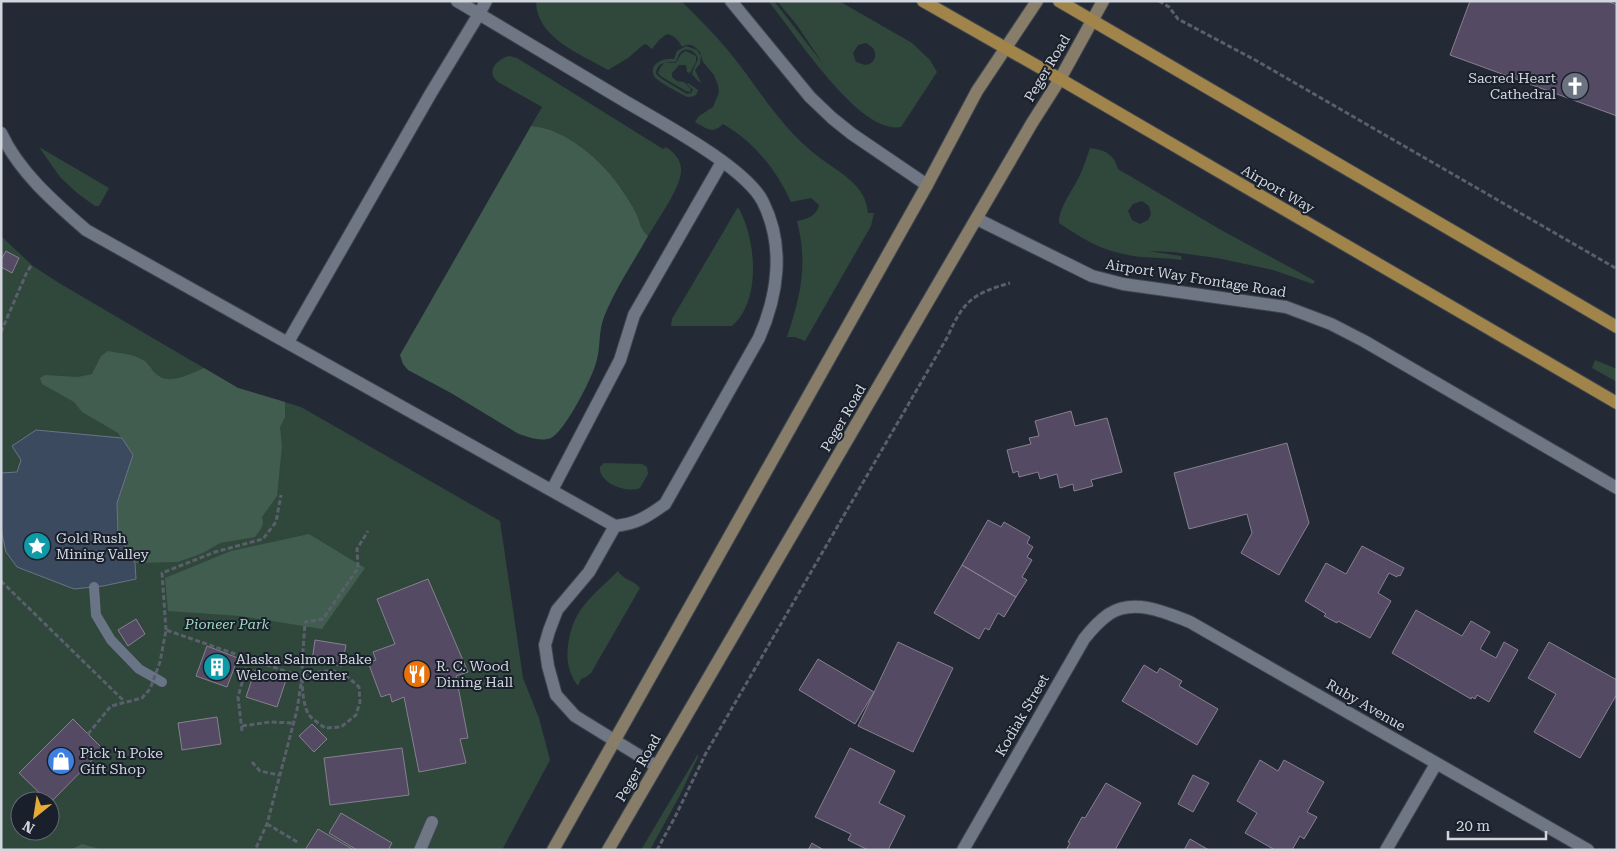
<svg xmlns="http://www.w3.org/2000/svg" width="1618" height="851" font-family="'Roboto Serif',serif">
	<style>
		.green { fill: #30473c; fill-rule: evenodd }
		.forest { fill: #405d4f }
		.water { fill: #3c4a60; stroke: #697486 }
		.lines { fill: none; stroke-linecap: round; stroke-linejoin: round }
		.stream { stroke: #697486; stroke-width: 10 }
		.building { fill: #554a63; stroke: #86808f }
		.service-casing { stroke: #3f464f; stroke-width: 14 }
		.minor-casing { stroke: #3f464f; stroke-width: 14 }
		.secondary-casing { stroke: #3f464f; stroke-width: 14 }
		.primary-casing { stroke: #3f464f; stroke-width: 14 }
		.path { stroke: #59606a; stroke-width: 3; stroke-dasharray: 5 2.5; stroke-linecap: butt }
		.service { stroke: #6f7785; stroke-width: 12 }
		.minor { stroke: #6f7785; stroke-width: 12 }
		.secondary { stroke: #877d68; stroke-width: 12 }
		.primary { stroke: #a0844a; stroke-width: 12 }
		.labels { text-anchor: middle; stroke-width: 4; stroke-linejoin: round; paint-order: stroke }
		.street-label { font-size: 14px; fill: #d1d6dd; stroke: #19202b }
		.poi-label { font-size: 14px; fill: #d1d6dd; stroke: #19202b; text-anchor: start }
		.park-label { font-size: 14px; font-style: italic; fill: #9fdabe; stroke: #19202b }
	</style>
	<rect width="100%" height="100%" fill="#232a35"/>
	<path class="green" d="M536 1H681C697 16 712 32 726 48 758 86 779 127 820 158 840 173 866 185 868 213H874L871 226 805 341 795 337H787C801 295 808 264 797 221 807 219 817 216 819 205L811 198 791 202C777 170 753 141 723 124 712 135 706 128 695 122L699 116 713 107 719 92 718 85 714 75 703 62 700 52C695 46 689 42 682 47 678 39 675 36 667 34L660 39 652 49 646 44 643 45 628 58 608 70C581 54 536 38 536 1Z
		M768 1H774L823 64 797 25 777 1H839L912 43 930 60 937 72 901 127C858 135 794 31 768 1ZM866 43 873 48C878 56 874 64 865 65L856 62 853 53 858 45Z
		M686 46 697 50 701 56 700 64 695 70 701 83 698 81 692 74 693 70 698 59C696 51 685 45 679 54 678 57 677 59 676 62 666 63 657 61 656 74L662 79 687 94 691 93 693 90 687 84 688 83 698 90 696 95C694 96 691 97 688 97 684 96 655 80 654 76 648 64 664 57 674 59L677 51Z
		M686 51 696 56V62L690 73 687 72 686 65H679L672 73V77L677 81 684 82 691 89 690 92 686 91 662 77 658 73 660 68 664 63H676L681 54Z
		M509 56 517 58 663 149 666 147C690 163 681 180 669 202 662 213 655 225 648 236 639 227 641 223 636 213 632 205 627 197 622 190 606 164 562 128 531 126L542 107 498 82C485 72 497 59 509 56Z
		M39 147 109 188 99 206H95L77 193 60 177Z
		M1090 148C1105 150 1114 154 1118 169L1221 230 1315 281 1313 284 1273 270 1217 258 1173 252 1148 251 1181 256 1182 260C1169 258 1155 258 1142 257 1106 253 1089 243 1059 223 1058 209 1074 188 1080 175 1084 166 1087 157 1090 148ZM1142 201 1149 206 1151 214 1148 220 1140 224 1132 220 1128 211 1133 204Z
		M738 207C756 238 762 300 732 326H671L672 319Z
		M1 236 33 266 59 283 238 388 301 407 500 521 523 678 539 718 550 760 502 850H1ZM20 801H50V831H20Z
		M1595 360 1617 369V382L1592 368Z
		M604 463 642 464 647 467 648 474 640 488C628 494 598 483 600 467Z
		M618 571C623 580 634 580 640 588L591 673 586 677 581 679 578 686C569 674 566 661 568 646 572 609 593 596 618 571Z
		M698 754V757L680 795 650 850H641Z"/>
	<path class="forest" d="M531 126C565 128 604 162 622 190 627 197 632 205 636 213 641 223 639 227 648 236 633 263 615 289 604 317 598 332 601 348 596 363 592 378 565 431 551 438 540 442 527 437 517 433L451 393 408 370 403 364 400 355Z
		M108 351C119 353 133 354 143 360 149 363 151 370 156 374 169 386 190 374 204 368L238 388 285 402V417L280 427 282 446 277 496 262 517C265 526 260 530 255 537L220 543 203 553 178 562 135 563 118 534 117 503 133 455 118 433 82 412 74 402 42 384 40 378 45 375 78 377 92 374 101 356Z
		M309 534 365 568 322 629 240 616 168 611 165 578 231 551Z
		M82 844 103 850H70Z"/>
	<path class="water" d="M36 430 122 438 133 455 117 503 118 534 135 563 136 579 103 586 74 589 17 567 6 552 1 530V473L17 472 21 460 12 446Z"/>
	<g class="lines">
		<path class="stream" d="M94 587 96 615 111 640 139 669 162 682"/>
	</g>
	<path class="building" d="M1470 1H1607L1617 5V116L1450 55Z
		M6 251 19 258 12 273 1 267V260Z
		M1071 411 1075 426 1107 418 1122 472 1091 480 1093 486 1074 491 1073 484 1060 488 1057 474 1040 479 1038 472 1019 477 1018 471 1013 473 1007 450 1031 444 1029 438 1039 436 1035 421Z
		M1287 443 1309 523 1279 575 1241 553 1252 533 1247 514 1189 529 1174 473Z
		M988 520 1001 527 1004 522 1030 537 1027 543 1033 547 1027 557 1032 560 1022 577 1027 580 1016 597 962 565Z
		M1362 546 1404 568 1400 576 1398 575 1397 577 1389 573 1378 593 1391 601 1370 638 1338 621 1337 623 1324 616 1326 614 1305 601 1326 563 1346 574Z
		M962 565 1016 597 1004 617 998 613 989 630 985 628 979 639 934 613Z
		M428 579 468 672 456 676 468 738 460 739 466 763 419 772 404 697 392 702 390 694 381 697 368 662 376 660 373 652 395 644 377 599Z
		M1416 610 1462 636 1471 621 1490 632 1480 649 1496 658 1504 642 1518 650 1489 702 1477 695 1475 699 1472 697 1471 699 1392 653Z
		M136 619 145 634 128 646 118 630Z
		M315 640 346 645 342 666 312 661Z
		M898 642 953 668 913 752 858 726Z
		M1549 642 1617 680V694L1580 758 1534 732 1556 694 1528 678Z
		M207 646 238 658 227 687 196 676Z
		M818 659 874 692 855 724 799 690Z
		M1144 665 1157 673 1160 668 1182 681 1179 686 1218 709 1197 745 1122 701Z
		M255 670 286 680 277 707 246 697Z
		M217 717 221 744 182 750 178 723Z
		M73 719 103 749 50 803 19 773Z
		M312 724 327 739 314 752 299 736Z
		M402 748 409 795 330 805 324 758Z
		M850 748 895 771 879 803 905 816 888 850H868L848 840 851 834 815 817Z
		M1260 760 1278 771 1284 760 1324 782 1307 812 1317 817 1304 839 1300 836 1292 850H1275L1245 833 1257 813 1237 801Z
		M1193 775 1209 783 1193 812 1178 804Z
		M1106 783 1141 803 1115 850H1066L1070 843 1068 842 1082 817 1085 818Z
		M341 813 392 843 388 850H357L329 833Z
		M318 829 354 850H305Z
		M1190 839 1209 850H1184Z
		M812 843 815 845 824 850H808Z"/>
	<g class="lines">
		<g class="service-casing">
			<path id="service" d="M486 1 479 14C527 43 575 71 623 100 658 121 746 167 763 202 785 246 778 295 759 338L665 504C648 516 637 524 615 526L589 572 557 610 549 631 545 645 548 666 556 695 575 716 656 766
				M1 133C19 172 54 202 86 230L615 526
				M288 342 431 93 479 14 457 1
				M552 490 620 360 634 315 722 162
				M420 850 432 822"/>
		</g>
		<g class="minor-casing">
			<path id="minor" d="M731 1 810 97 832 118 852 134 927 185
				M977 219 1092 276 1123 284 1286 307 1331 324 1364 341 1617 488
				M963 850 1084 639C1091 630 1099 621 1109 614 1134 598 1165 612 1190 622L1588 850
				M1386 850 1436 764"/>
		</g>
		<g class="secondary-casing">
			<path id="secondary" d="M553 850 927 185 977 91 1037 1
				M608 850 1032 123 1060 79 1103 1"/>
		</g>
		<g class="primary-casing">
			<path id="primary" d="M923 1 1060 79 1617 403
				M1059 1 1617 327"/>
		</g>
		<path class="path" d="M1159 1 1169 7 1178 19 1257 61 1617 269
			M1 332 26 274 32 264
			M1 581 124 701
			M166 630 162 573 215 552 263 539 276 522 281 495
			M302 677C331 669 336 665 359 687L360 702 356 715 341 727 325 728C320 724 313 720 309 715 297 696 304 645 305 622L323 619 358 568 357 549 368 531
			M242 726 270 722 293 723
			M242 731 238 697 249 658
			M88 734 111 706 142 698 150 689 160 662 166 630 302 677 297 710 267 824 255 850
			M252 762 260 771 279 775
			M267 824 299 843
			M657 850 675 817 706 753 948 336C963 301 974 293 1010 283"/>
		<use href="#service" class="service"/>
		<use href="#minor" class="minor"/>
		<use href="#secondary" class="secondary"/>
		<use href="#primary" class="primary"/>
	</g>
	<defs>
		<g id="church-disc" transform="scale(1.4375)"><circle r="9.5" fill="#6b7280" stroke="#19202b"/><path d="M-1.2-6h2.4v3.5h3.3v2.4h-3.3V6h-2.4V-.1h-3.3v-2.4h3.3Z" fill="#fff"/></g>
		<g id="sight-disc" transform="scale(1.4375)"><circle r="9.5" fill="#0f9aa8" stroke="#19202b"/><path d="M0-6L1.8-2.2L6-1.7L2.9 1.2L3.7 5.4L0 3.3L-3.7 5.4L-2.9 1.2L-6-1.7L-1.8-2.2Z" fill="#fff"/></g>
		<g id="building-disc" transform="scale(1.4375)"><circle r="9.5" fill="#0f9aa8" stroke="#19202b"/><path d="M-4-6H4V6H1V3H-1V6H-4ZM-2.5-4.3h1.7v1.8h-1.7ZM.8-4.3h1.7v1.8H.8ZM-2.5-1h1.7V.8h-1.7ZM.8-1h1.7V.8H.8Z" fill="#fff"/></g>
		<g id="restaurant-disc" transform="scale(1.4375)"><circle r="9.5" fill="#e8710a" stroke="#19202b"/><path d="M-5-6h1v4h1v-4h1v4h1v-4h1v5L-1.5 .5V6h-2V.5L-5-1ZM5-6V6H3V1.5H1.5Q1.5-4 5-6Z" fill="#fff"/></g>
		<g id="shop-disc" transform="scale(1.4375)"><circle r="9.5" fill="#3f7fe0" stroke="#19202b"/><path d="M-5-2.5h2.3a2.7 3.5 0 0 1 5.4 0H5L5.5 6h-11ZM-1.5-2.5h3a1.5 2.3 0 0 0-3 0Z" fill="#fff"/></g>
	</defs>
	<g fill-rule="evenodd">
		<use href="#church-disc" x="1575" y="86"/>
		<use href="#sight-disc" x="37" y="546"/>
		<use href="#building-disc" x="217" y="667"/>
		<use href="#restaurant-disc" x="417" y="674"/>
		<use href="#shop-disc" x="61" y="761"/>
	</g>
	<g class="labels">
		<g class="street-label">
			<text transform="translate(1047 68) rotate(-59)" y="5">Peger Road</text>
			<text transform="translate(1278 189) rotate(30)" y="5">Airport Way</text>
			<text transform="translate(1196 278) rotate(9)" y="5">Airport Way Frontage Road</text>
			<text transform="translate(843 418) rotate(-60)" y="5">Peger Road</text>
			<text transform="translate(1366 705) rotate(30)" y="5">Ruby Avenue</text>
			<text transform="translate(1022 715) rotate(-60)" y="5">Kodiak Street</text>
			<text transform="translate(638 768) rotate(-60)" y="5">Peger Road</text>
		</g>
		<g class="poi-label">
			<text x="1556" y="83" text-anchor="end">Sacred Heart<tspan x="1556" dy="16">Cathedral</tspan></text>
			<text x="56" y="543">Gold Rush<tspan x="56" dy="16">Mining Valley</tspan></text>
			<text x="236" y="664">Alaska Salmon Bake<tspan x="236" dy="16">Welcome Center</tspan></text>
			<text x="436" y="671">R. C. Wood<tspan x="436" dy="16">Dining Hall</tspan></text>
			<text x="80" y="758">Pick 'n Poke<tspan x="80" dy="16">Gift Shop</tspan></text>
		</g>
		<g class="park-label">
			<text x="227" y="629">Pioneer Park</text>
		</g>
	</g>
	<rect width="1618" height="851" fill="none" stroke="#d1d6dd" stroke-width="5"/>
	<g transform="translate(35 816) rotate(210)"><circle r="24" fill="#19202b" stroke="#636972"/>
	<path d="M0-4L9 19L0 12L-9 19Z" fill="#e6ac36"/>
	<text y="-8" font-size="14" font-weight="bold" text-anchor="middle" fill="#d1d6dd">N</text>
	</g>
	<path d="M1448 831v8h98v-8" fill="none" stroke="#d1d6dd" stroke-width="2.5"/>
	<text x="1456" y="831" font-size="15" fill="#d1d6dd" stroke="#19202b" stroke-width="4" paint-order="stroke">20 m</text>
</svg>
